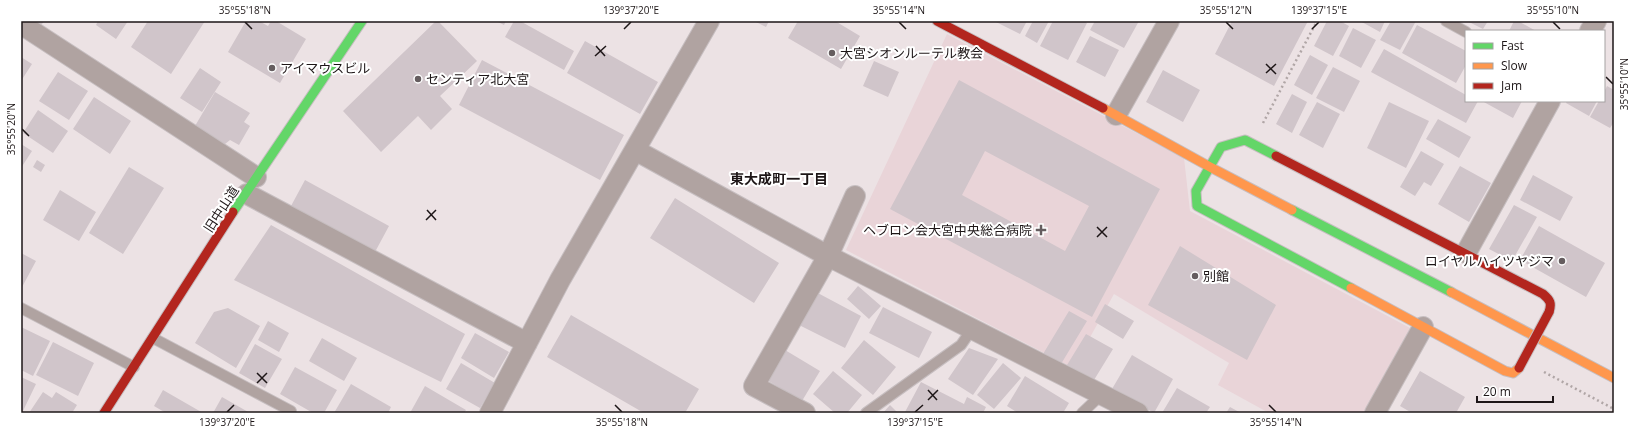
<svg xmlns="http://www.w3.org/2000/svg" width="1635" height="434" font-family="'Open Sans','Noto Sans JP',sans-serif">
	<style>
		.built { fill: #e9d4d8 }
		.building { fill: #d0c5ca; fill-rule: evenodd }
		.lines { fill: none; stroke-linecap: round; stroke-linejoin: round }
		.lane-casing { stroke: #c6bec0; stroke-width: 12 }
		.street-casing { stroke: #c6bec0; stroke-width: 22 }
		.fast-casing { stroke: #c6bec0; stroke-width: 11 }
		.slow-casing { stroke: #c6bec0; stroke-width: 11 }
		.jam-casing { stroke: #c6bec0; stroke-width: 11 }
		.path { stroke: #b0a6a6; stroke-width: 2.5; stroke-dasharray: 2 3; stroke-linecap: butt }
		.lane { stroke: #b0a3a1; stroke-width: 10 }
		.street { stroke: #b0a3a1; stroke-width: 20 }
		.fast { stroke: #63d668; stroke-width: 9 }
		.slow { stroke: #ff974d; stroke-width: 9 }
		.jam { stroke: #b3261e; stroke-width: 9 }
		.jam-bridge-casing { stroke: #c6bec0; stroke-width: 11; stroke-linecap: butt }
		.jam-bridge { stroke: #b3261e; stroke-width: 9 }
		.ticks { fill: none; stroke: #1d1617; stroke-width: 1.5 }
		.poi-dot { fill: #655d5f; stroke: #fff; stroke-width: 1.5 }
		.labels { text-anchor: middle; stroke-width: 4; stroke-linejoin: round; paint-order: stroke }
		.poi-label { font-size: 13px; fill: #1d1617; stroke: #fff; text-anchor: start }
		.street-label { font-size: 13px; fill: #1d1617; stroke: #fff }
		.neighbourhood-label { font-size: 14px; font-weight: bold; fill: #1d1617; stroke: #fff }
		.neatline { fill: none; stroke: #1d1617; stroke-width: 1.5 }
		.ticks-label { font-size: 10px; text-anchor: middle; fill: #1d1617 }
	</style>
	<rect width="100%" height="100%" fill="#ece2e4"/>
	<path class="built" d="M947 34 1184 158 1190 211 1412 329 1366 413H1269L1218 385 1229 363 1114 294 1073 368 846 250Z"/>
	<path class="building" d="M32 21H44L40 27Z
		M98 21H128L116 39 96 25Z
		M148 21H205L171 74 131 47Z
		M246 21H259L268 26 271 21H276L306 39 280 83 228 52Z
		M436 21H438L477 61 440 96 452 109 431 130 418 116 381 152 343 111Z
		M496 21H506L504 25Z
		M514 21H520L574 51 564 70 505 37Z
		M754 21H769L766 27Z
		M798 21H835L860 36 841 69 788 38Z
		M994 21H1027L1020 34Z
		M1033 21H1049L1037 43 1025 36Z
		M1053 21H1084L1087 23 1068 60 1040 46Z
		M1095 21H1139L1124 48 1090 30Z
		M1232 21H1308L1274 86 1215 54Z
		M1327 21H1340L1349 26 1333 56 1314 46Z
		M1360 21H1385L1380 32Z
		M1391 21H1416L1400 50 1380 40Z
		M1467 21H1488L1483 29Z
		M1514 21H1518L1536 31H1509Z
		M1417 25 1466 51V65L1456 83 1402 53Z
		M1353 28 1376 40 1361 68 1339 56Z
		M1090 36 1119 50 1105 77 1076 62Z
		M585 41 658 82 640 114 567 73Z
		M1384 49 1466 95V101H1478L1466 123 1371 72Z
		M1310 55 1328 65 1312 95 1294 85Z
		M21 57 32 64 21 81Z
		M482 60 624 135 600 180 459 105Z
		M874 61 899 72 888 97 863 86Z
		M1333 67 1360 81 1344 112 1316 98Z
		M200 68 221 82 202 112 180 98Z
		M1163 70 1200 90 1183 122 1146 102Z
		M58 72 88 91 69 120 39 101Z
		M959 80 1160 189 1092 317 890 209ZM985 151 1089 206 1065 251 962 195Z
		M1607 86 1614 90V122L1610 128 1590 117 1599 101H1604V92Z
		M215 92 250 113 244 122 250 126 239 145 230 140 225 144 195 126Z
		M1292 94 1307 102 1292 133 1276 124Z
		M94 97 131 121 110 154 73 129Z
		M1482 101H1522L1513 118Z
		M1567 101H1597L1589 116 1566 103Z
		M1317 102 1340 114 1323 148 1299 135Z
		M1389 102 1429 121 1406 168 1367 148Z
		M38 110 68 131 53 153 23 133Z
		M1438 119 1471 137 1459 158 1426 139Z
		M21 144 32 151 21 168Z
		M1421 151 1444 164 1431 186 1424 182 1415 196 1400 187Z
		M37 160 45 165 41 172 33 167Z
		M1460 166 1491 183 1469 222 1438 204Z
		M129 167 164 188 123 254 89 233Z
		M1533 175 1573 197 1560 221 1520 200Z
		M305 180 389 226 375 252 291 206Z
		M60 190 96 212 79 241 43 220Z
		M675 198 779 263 754 303 650 238Z
		M1514 205 1537 217 1512 261 1489 249Z
		M271 225 465 334 441 382 234 280Z
		M1539 226 1605 263 1586 297 1520 260Z
		M1180 246 1276 305 1247 360 1148 305Z
		M21 253 36 261 21 289Z
		M858 286 881 306 869 319 847 299Z
		M814 291 861 316 845 348 797 324Z
		M1105 304 1134 321 1123 339 1095 322Z
		M883 307 932 332 919 358 869 333Z
		M228 308 260 326 236 368 195 343 214 312Z
		M1069 311 1087 321 1061 364 1043 354Z
		M571 315 699 389 685 413H644L547 357Z
		M268 321 289 333 279 352 258 340Z
		M21 327 50 341 33 376 21 370Z
		M475 333 509 352 494 378 461 358Z
		M1086 334 1113 349 1094 380 1067 365Z
		M322 338 357 358 344 381 309 361Z
		M864 340 896 367 873 395 841 368Z
		M53 342 94 363 78 396 36 375Z
		M255 344 282 359 265 388 239 373Z
		M969 348 998 359 973 395 948 379Z
		M785 350 820 371 802 401 767 380Z
		M1132 355 1173 379 1154 413 1112 389Z
		M461 363 495 383 480 408 446 389Z
		M1003 363 1021 378 994 409 977 395Z
		M295 367 337 390 324 413H313L280 394Z
		M833 371 862 395 847 413H835L813 394Z
		M1420 371 1465 397 1456 413H1412L1400 406Z
		M1025 376 1069 403 1063 413H1018L1007 406Z
		M21 377 36 384 22 413H21Z
		M921 382 964 404 967 397 986 407 983 413H906L905 412Z
		M351 384 391 407 388 413H334Z
		M425 386 466 410 464 413H410Z
		M1177 388 1210 407 1206 413H1162Z
		M163 390 203 413H166L154 406Z
		M43 392 52 398 56 392 77 405 72 413H29Z
		M222 397 250 413H213Z
		M890 405 898 413H883Z
		M1230 407 1241 413H1226Z"/>
	<g class="lines">
		<g class="lane-casing">
			<path id="lane" d="M1446 21 1466 32
				M21 308 134 367
				M153 338 291 411
				M866 413 961 345 972 329
				M1082 413 1101 395"/>
		</g>
		<g class="street-casing">
			<path id="street" d="M21 24 256 177
				M1590 31 1596 21
				M1116 115 1169 21
				M635 150 828 256 1138 413
				M247 194 527 343
				M1466 253 1550 101
				M490 413 560 280 709 21
				M805 413 754 386 828 256 855 196
				M1375 413 1423 327"/>
		</g>
		<g class="fast-casing">
			<path id="fast" d="M1276 156 1245 140 1221 147 1196 191 1197 206 1351 288
				M1292 210 1451 292
				M233 212 362 21"/>
		</g>
		<g class="slow-casing">
			<path id="slow" d="M1103 108 1210 167 1292 210
				M1351 288 1505 371 1513 373 1519 368
				M1451 292 1614 378"/>
		</g>
		<g class="jam-casing">
			<path id="jam" d="M937 21 1103 108
				M1276 156 1543 294C1550 300 1552 303 1549 312
				M104 413 233 212"/>
		</g>
		<path class="path" d="M1263 123 1317 21
			M1544 372 1614 409"/>
		<use href="#lane" class="lane"/>
		<use href="#street" class="street"/>
		<use href="#fast" class="fast"/>
		<use href="#slow" class="slow"/>
		<use href="#jam" class="jam"/>
		<g class="jam-bridge-casing">
			<path id="jam-bridge" d="M1519 368 1549 312"/>
		</g>
		<use href="#jam-bridge" class="jam-bridge"/>
	</g>
	<path class="ticks" d="M245 22 252 29M899 22 906 29M1226 22 1233 29M1553 22 1560 29M624 29 631 22M1312 29 1319 22M596 46 605 56M595 56 606 46M1266 64 1276 74M1266 73 1276 64M1606 77 1613 84M22 129 29 136M427 210 436 220M426 220 436 210M1097 227 1107 237M1097 237 1107 227M257 373 267 383M257 383 267 373M928 390 937 400M928 400 938 390M615 405 622 412M1269 405 1276 412M227 412 234 405M915 412 923 405"/>
	<g class="poi-dot">
		<circle cx="832" cy="53" r="4"/>
		<circle cx="272" cy="68" r="4"/>
		<circle cx="418" cy="79" r="4"/>
		<path d="M1039 224h4v4h4v4h-4v4h-4v-4h-4v-4h4z"/>
		<circle cx="1562" cy="261" r="4"/>
		<circle cx="1195" cy="276" r="4"/>
	</g>
	<g class="labels">
		<g class="poi-label">
			<text x="840" y="58">大宮シオンルーテル教会</text>
			<text x="280" y="73">アイマウスビル</text>
			<text x="426" y="84">センティア北大宮</text>
			<text x="1032" y="235" text-anchor="end">ヘブロン会大宮中央総合病院</text>
			<text x="1554" y="266" text-anchor="end">ロイヤルハイツヤジマ</text>
			<text x="1203" y="281">別館</text>
		</g>
		<g class="street-label">
			<text transform="translate(221 209) rotate(-57)" y="5">旧中山道</text>
		</g>
		<g class="neighbourhood-label">
			<text x="779" y="184">東大成町一丁目</text>
		</g>
	</g>
	<rect width="1635" height="434" fill="none" stroke="#ffffff" stroke-width="44"/>
	<rect x="1465" y="30" width="140" height="72" fill="#ffffff" stroke="#a5a2a2"/>
	<rect x="1473" y="43" width="20" height="6" fill="#63d668" stroke="#a5a2a2"/>
	<text x="1501" y="50" font-size="12" fill="#1d1617">Fast</text>
	<rect x="1473" y="63" width="20" height="6" fill="#ff974d" stroke="#a5a2a2"/>
	<text x="1501" y="70" font-size="12" fill="#1d1617">Slow</text>
	<rect x="1473" y="83" width="20" height="6" fill="#b3261e" stroke="#a5a2a2"/>
	<text x="1501" y="90" font-size="12" fill="#1d1617">Jam</text>
	<path d="M1477 396v6h76v-6" fill="none" stroke="#1d1617" stroke-width="2"/>
	<text x="1483" y="396" font-size="12" fill="#1d1617" stroke="#ffffff" stroke-width="3" paint-order="stroke">20 m</text>
	<rect x="22" y="22" width="1591" height="390" class="neatline"/>
	<g class="ticks-label">
		<text x="245" y="14">35°55'18"N</text>
		<text x="631" y="14">139°37'20"E</text>
		<text x="899" y="14">35°55'14"N</text>
		<text x="1226" y="14">35°55'12"N</text>
		<text x="1319" y="14">139°37'15"E</text>
		<text x="1553" y="14">35°55'10"N</text>
		<text transform="translate(1624 84) rotate(-90)" y="4">35°55'10"N</text>
		<text transform="translate(11 129) rotate(-90)" y="4">35°55'20"N</text>
		<text x="227" y="426">139°37'20"E</text>
		<text x="622" y="426">35°55'18"N</text>
		<text x="915" y="426">139°37'15"E</text>
		<text x="1276" y="426">35°55'14"N</text>
	</g>
</svg>
